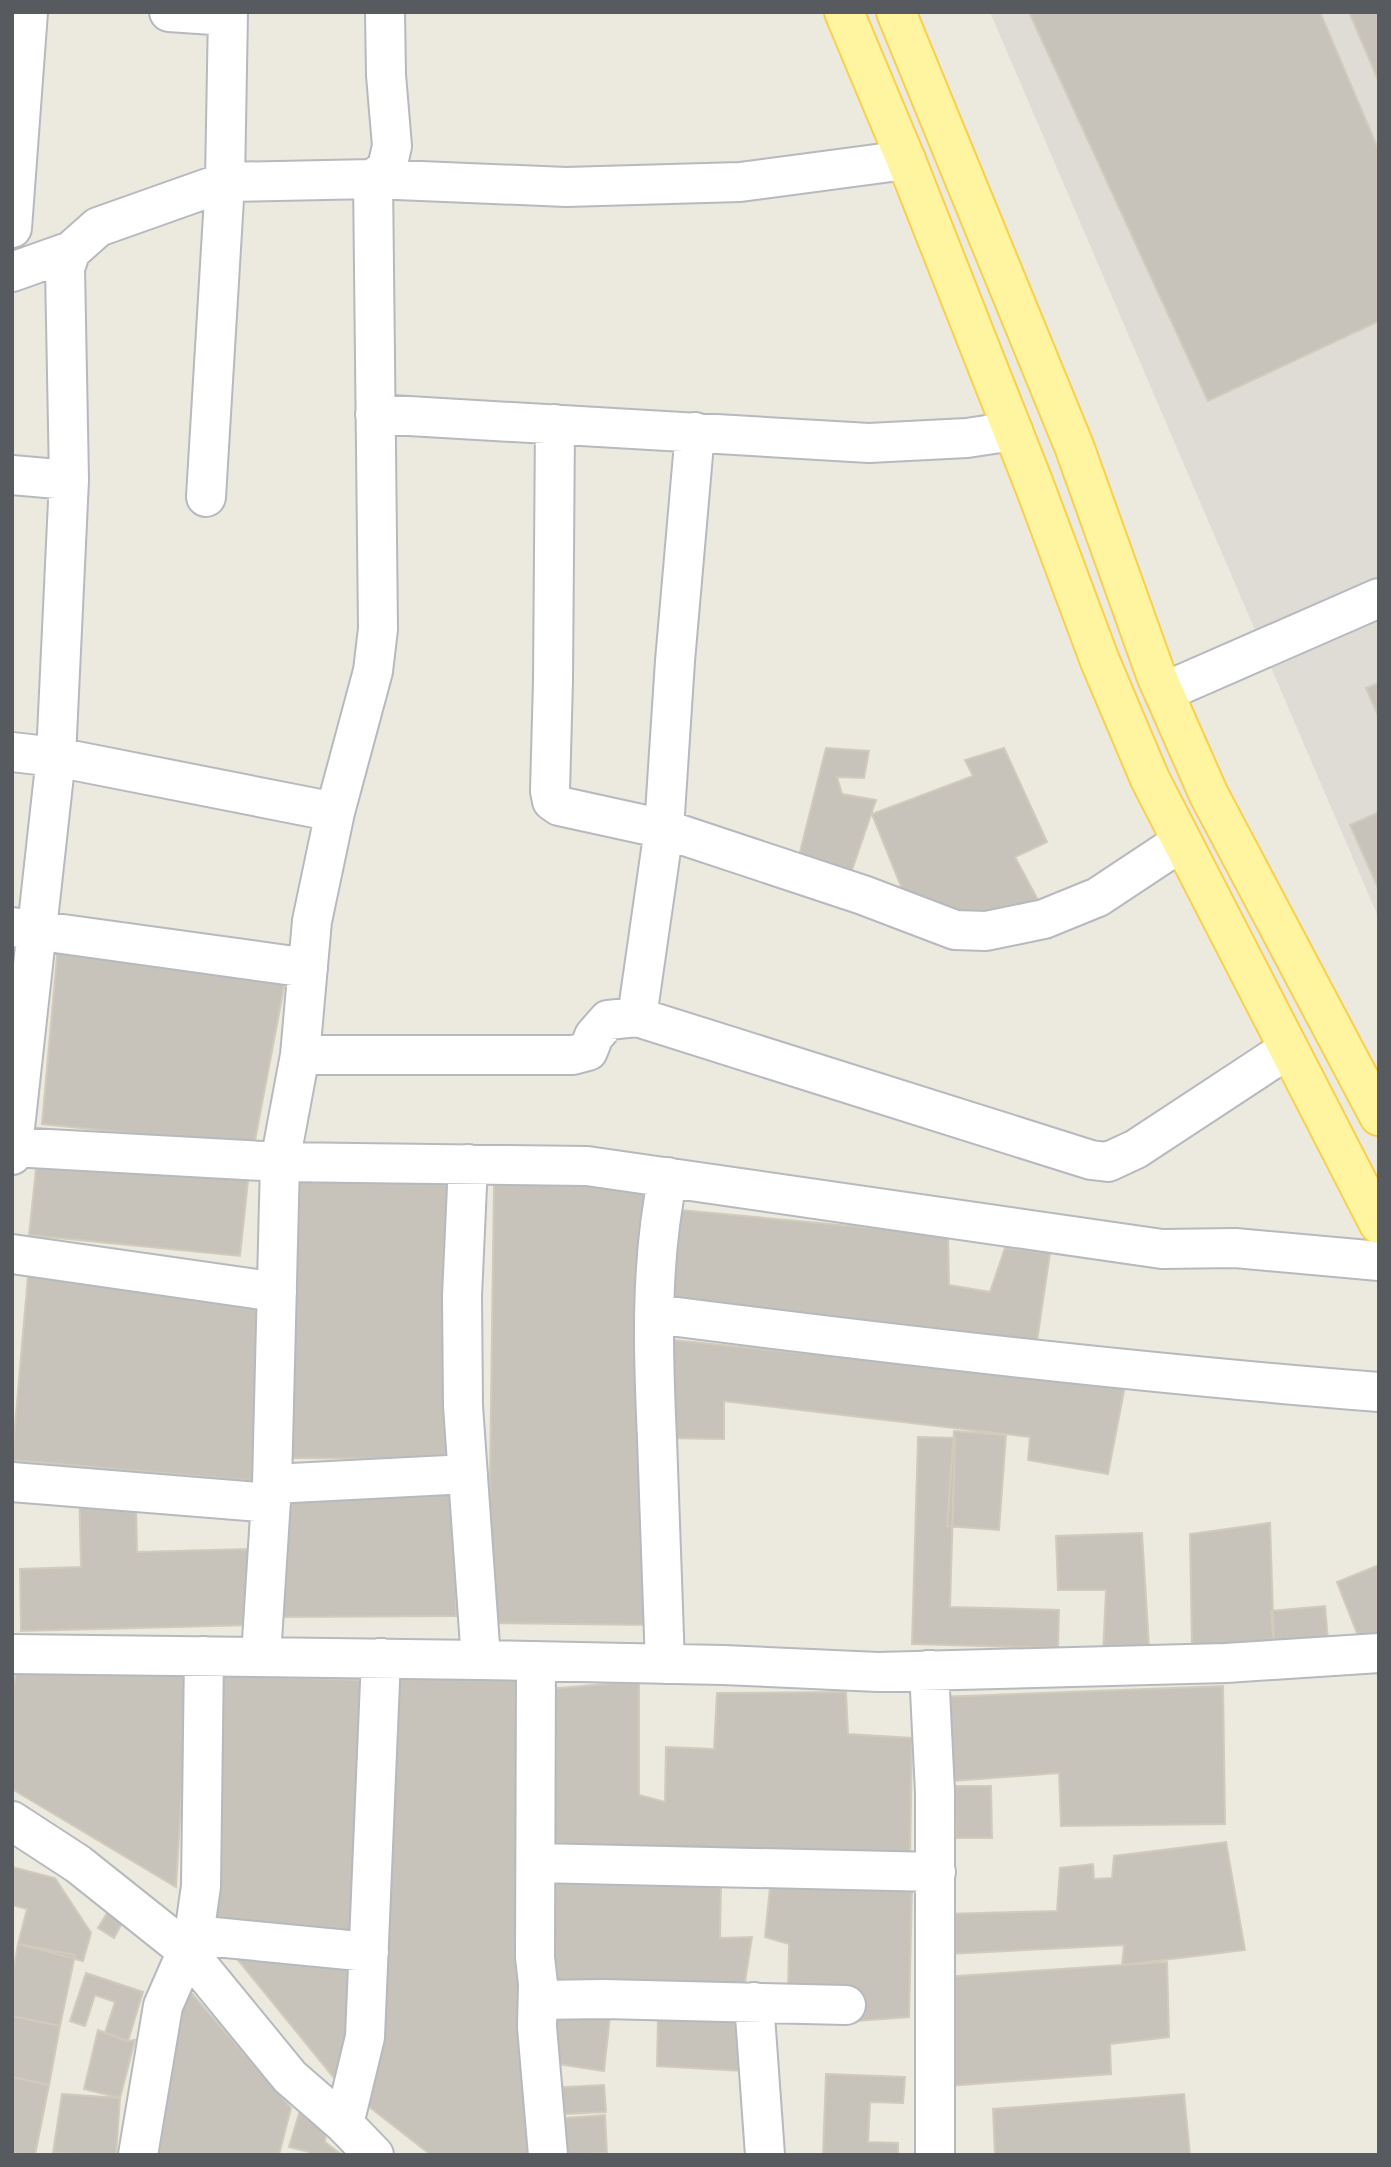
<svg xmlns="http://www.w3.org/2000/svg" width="1391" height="2167" font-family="'Fira Sans Condensed',sans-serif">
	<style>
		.industrial { fill: #dfdcd6 }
		.building { fill: #c7c3bb; stroke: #d1cbbc; stroke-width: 2 }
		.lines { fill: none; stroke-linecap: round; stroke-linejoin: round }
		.minor-casing { stroke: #b6b9be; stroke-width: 42 }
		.primary-casing { stroke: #fad049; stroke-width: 42 }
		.minor { stroke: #fff; stroke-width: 38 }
		.primary { stroke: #fff4a0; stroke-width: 38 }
	</style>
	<rect width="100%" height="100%" fill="#ece9de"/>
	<path class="industrial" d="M990 12H1379V919Z"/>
	<path class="building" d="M1029 12H1320L1379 151V321L1208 401Z
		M1349 12H1379V82Z
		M1379 683V718L1366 688Z
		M826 748 869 751 864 778 837 777 842 794 876 800 852 870 799 856Z
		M1004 748 1047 842 1015 857 1039 902 938 921 936 901 908 904 872 814 973 776 965 760Z
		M1379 812V890L1350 825Z
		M58 945 285 982 254 1146 42 1124Z
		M38 1150 249 1172 240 1256 29 1235Z
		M290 1174 456 1175 454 1459 288 1458Z
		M494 1184 654 1185 649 1625 488 1623Z
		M669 1209 948 1235 949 1285 990 1292 1005 1248 1050 1253 1036 1348 663 1305Z
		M28 1276 271 1297 254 1481 12 1460Z
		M663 1339 1125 1386 1108 1474 1028 1460 1030 1437 724 1401V1439L660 1438Z
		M954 1431 1006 1435 999 1530 947 1526Z
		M918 1437 955 1438 950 1607 1059 1610 1058 1648 912 1644Z
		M79 1487 136 1502 137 1552 249 1549 251 1625 21 1631 20 1569 81 1567Z
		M277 1487H456V1616L278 1617Z
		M1270 1523 1274 1645 1192 1649 1190 1534Z
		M1142 1533 1149 1648 1103 1655 1106 1590H1058L1056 1536Z
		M1379 1565V1640L1362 1646 1337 1582Z
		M1325 1606 1328 1640 1274 1645 1271 1611Z
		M189 1665 176 1887 12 1789V1699L17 1666Z
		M215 1675 361 1680 352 1930 206 1926Z
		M391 1677 528 1680 533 2155H431L363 2102Z
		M639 1681V1795L665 1802 666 1747 714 1749 717 1693 846 1692 848 1734 912 1738 910 1861 552 1843 549 1689Z
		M1223 1686 1225 1824 1061 1826 1059 1773 939 1782 937 1697Z
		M955 1786H991L992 1838H956Z
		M1226 1842 1245 1950 1122 1965 1124 1945 948 1954 943 1914 1057 1911 1060 1868 1093 1864 1094 1879 1112 1878 1114 1856Z
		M12 1867 55 1878 91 1933 83 1961 18 1944 27 1909 12 1905Z
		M547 1876 721 1884 720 1938 752 1937 744 1988 546 1981Z
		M912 1885 909 2017 856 2021 855 1992 788 1990 789 1944 765 1937 770 1887Z
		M109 1910 122 1923 114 1938 98 1928Z
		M18 1944 75 1955 60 2026 12 2016V1977Z
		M234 1955 362 1960 343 2089Z
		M1167 1962 1169 2037 1110 2044 1111 2074 948 2086 943 1977Z
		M86 1973 143 1992 128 2041 105 2033 115 2002 95 1995 85 2026 70 2021Z
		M181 1981 291 2108 279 2155H142Z
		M555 2014 610 2016 604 2071 551 2063Z
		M12 2016 60 2026 49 2085 12 2077Z
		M658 2017 741 2018 743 2071 657 2066Z
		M98 2030 128 2041 135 2040 120 2098 84 2089Z
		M826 2074 905 2077 903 2103 870 2102 868 2142 898 2143V2155H823Z
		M12 2077 49 2085 35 2155 12 2153Z
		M604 2085 606 2112 548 2115 547 2088Z
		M62 2094 120 2098 116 2155 53 2153Z
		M1184 2094 1190 2155H995L993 2109Z
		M301 2107 326 2132 325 2142 342 2155H309V2152L289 2147Z
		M605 2115 607 2153 553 2155 551 2119Z"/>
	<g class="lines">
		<g class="minor-casing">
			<path id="minor" d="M169 12 228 16
				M12 228 28 12
				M12 272 71 251
				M375 414 869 443 967 438 1013 431
				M555 424 553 681 550 791 552 801 559 806 664 829 863 895 955 930 986 931 1044 919 1098 897 1181 842
				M12 475 69 480
				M206 497 225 182 228 12
				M1164 692 1379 598
				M12 752 56 757 335 812
				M12 927 308 968
				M637 1017 664 829 675 661 695 432
				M300 1055H573L588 1051 594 1036 608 1020 637 1017 1091 1160 1108 1162 1136 1149 1288 1049
				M13 1147 280 1162 587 1166 1162 1249 1235 1248 1379 1261
				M12 1155 56 757 69 480 65 268 71 251 98 227 225 182 373 179 566 187 740 182 906 160
				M468 1164 462 1296 463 1406 481 1660
				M12 1254 277 1292
				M654 1314C895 1345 1137 1373 1379 1392
				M12 1482 271 1503
				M272 1484 468 1474
				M12 1654 481 1660 723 1665 878 1672 1226 1663 1379 1653
				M261 1656 272 1484 280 1162 300 1055 312 921 335 812 373 671 378 629 373 179 387 168 392 146 386 75 385 12
				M536 1661 535 1957 538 1984 537 2027 548 2155
				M665 1664C662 1589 659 1514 657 1439 653 1352 650 1262 668 1177
				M929 1670 935 1792V2155
				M12 1821 78 1864 186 1950 290 2077 344 2124 374 2155
				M536 1863 936 1872
				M194 1935 369 1952
				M539 2000 604 1999 846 2005
				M754 2002 765 2155
				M344 2124 365 2037 381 1658
				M138 2155 163 2006 194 1935 201 1886 204 1656"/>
		</g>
		<g class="primary-casing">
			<path id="primary" d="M844 12 906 160 1035 487 1100 661 1150 779 1379 1224
				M896 12 1074 446 1156 675 1209 795 1379 1116"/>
		</g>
		<use href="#minor" class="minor"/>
		<use href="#primary" class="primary"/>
	</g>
	<rect width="1391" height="2167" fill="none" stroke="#575b60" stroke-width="28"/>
</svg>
